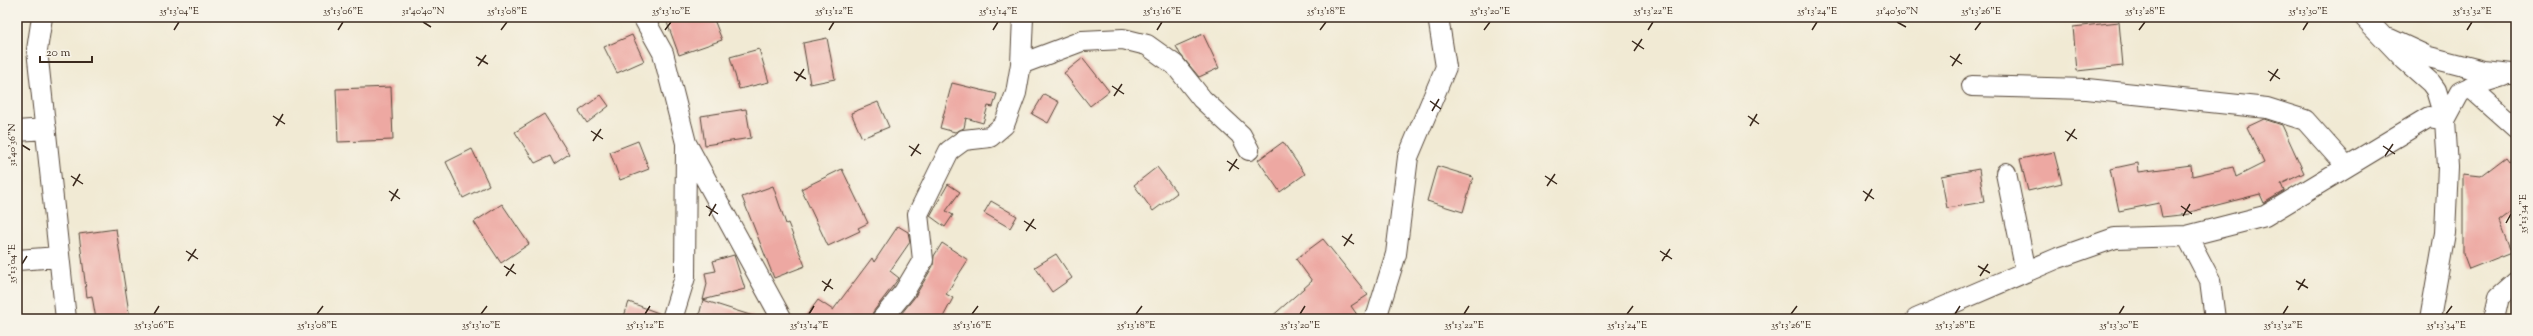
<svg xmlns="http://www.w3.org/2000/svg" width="2533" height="336" font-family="'Sorts Mill Goudy',serif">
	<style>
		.building { fill: #eda8a2 }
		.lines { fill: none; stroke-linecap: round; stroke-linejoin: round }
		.minor-casing { stroke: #564739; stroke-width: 22 }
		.minor { stroke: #fff; stroke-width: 20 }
		.ticks { fill: none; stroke: #3b2a1e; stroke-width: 1.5 }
		.neatline { fill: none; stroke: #3b2a1e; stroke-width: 1.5 }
		.ticks-label { font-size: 10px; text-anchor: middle; fill: #3b2a1e }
	</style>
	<rect width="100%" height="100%" fill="#f7f3e8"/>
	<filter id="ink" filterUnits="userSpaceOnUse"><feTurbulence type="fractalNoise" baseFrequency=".025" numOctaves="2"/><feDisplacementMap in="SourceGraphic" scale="8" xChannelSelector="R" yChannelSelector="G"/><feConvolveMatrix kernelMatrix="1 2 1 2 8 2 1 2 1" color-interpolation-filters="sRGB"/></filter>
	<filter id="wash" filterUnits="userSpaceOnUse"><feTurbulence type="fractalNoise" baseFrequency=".012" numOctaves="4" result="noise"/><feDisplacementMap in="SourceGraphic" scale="16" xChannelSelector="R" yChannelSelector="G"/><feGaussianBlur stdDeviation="0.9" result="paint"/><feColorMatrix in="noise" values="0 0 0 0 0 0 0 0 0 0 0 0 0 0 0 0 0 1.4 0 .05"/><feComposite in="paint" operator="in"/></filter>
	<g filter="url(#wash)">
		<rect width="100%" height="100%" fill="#f1ead4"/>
		<g id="blocks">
			<path class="building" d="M665 17H713L722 40 679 55Z
				M2119 22 2123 66 2077 71 2073 27Z
				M1203 34 1219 68 1199 77 1180 54 1176 46Z
				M632 35 644 61 617 73 604 47Z
				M827 38 835 79 810 84 803 43Z
				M759 49 769 82 739 89 730 57Z
				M1083 58 1109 91 1090 106 1064 73Z
				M952 83 997 94 993 107 988 106 983 123 966 118 964 128 955 132 940 128Z
				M391 87 393 140 338 142 336 89Z
				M1044 94 1059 102 1048 123 1032 114Z
				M601 95 609 106 587 123 579 111Z
				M878 102 889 127 862 138 851 113Z
				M746 109 751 138 705 145 701 116Z
				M544 114 569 154 554 164 550 156 535 163 515 132Z
				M2264 119 2282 125 2304 173 2281 184 2284 191 2264 203 2260 194 2190 212V214L2162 217 2159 203 2119 211 2110 169 2138 163 2139 172 2191 165 2192 176 2233 167 2236 177 2264 163 2247 127Z
				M638 141 649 169 620 180 610 152Z
				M1283 142 1305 174 1280 192 1258 160Z
				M472 149 489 185 463 198 446 162Z
				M2054 152 2062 183 2028 191 2020 159Z
				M2516 156V209L2500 221 2512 252 2469 269 2463 253V174L2481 176 2506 157 2509 161Z
				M1437 166 1473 177 1463 212 1427 201Z
				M1157 167 1177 193 1153 211 1134 185Z
				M842 169 868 223 858 228 860 231 828 246 801 189Z
				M1979 169 1984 202 1947 208 1941 176Z
				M948 184 960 192 946 211 953 215 945 227 930 216Z
				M773 186 786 224 788 223 805 266 774 278 742 197Z
				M991 201 1017 216 1010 228 984 213Z
				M502 204 529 244 501 263 474 222Z
				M898 226 908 232 910 242 890 271 899 278 873 312 871 319H804L818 300 833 310 872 258 874 262Z
				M116 229 130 319H96L92 296 87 297 79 234Z
				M1323 239 1368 295 1351 306 1360 319H1269L1312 281 1296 259Z
				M942 243 968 260 946 294 953 298 942 319H897L914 298 933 266 934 256Z
				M1056 254 1072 278 1052 292 1035 267Z
				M734 255 745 289 703 300 707 284 705 273 716 271 713 261Z
				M703 300 753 316 752 319H698Z
				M629 302 661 314V319H623Z"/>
		</g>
	</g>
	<g filter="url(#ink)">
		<use href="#blocks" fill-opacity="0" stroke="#564739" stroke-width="1"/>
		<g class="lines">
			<g class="minor-casing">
				<path id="minor" d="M42 17 37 50 66 319
					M643 17 663 53 686 143 782 319
					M2364 17 2405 60 2431 83 2436 90 2445 120 2448 167 2445 233 2430 319
					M2390 39 2429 57 2483 71 2512 74
					M1021 64 1082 41 1123 39 1147 45 1175 65 1202 99 1241 135 1249 150
					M1972 86 2087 89 2267 108 2305 120 2346 166
					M2470 87 2516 128
					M2445 120 2460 92 2478 84 2503 76
					M17 131 46 129
					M2006 173 2026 272
					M2187 236 2210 280 2215 319
					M17 260 59 257
					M672 319 685 277 686 145
					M882 319 904 292 923 260 918 214 949 151 964 140 990 137 1004 125 1016 93 1021 64 1023 17
					M1374 319 1377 315 1396 254 1408 157 1446 67 1438 17
					M1916 319 2058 258 2115 238 2187 236 2265 216 2429 117 2445 120
					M2494 319 2499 297 2516 282"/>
			</g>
			<use href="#minor" class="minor"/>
		</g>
	</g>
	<path class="ticks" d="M423 22 431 27M1897 22 1906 27M174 30 179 22M338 30 343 22M501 30 507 22M665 30 671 22M829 30 834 22M993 30 998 22M1157 30 1162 22M1320 30 1326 22M1484 30 1490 22M1648 30 1653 22M1812 30 1817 22M1975 30 1981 22M2139 30 2145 22M2303 30 2308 22M2467 30 2472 22M1632 41 1644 49M1634 51 1642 39M1950 56 1962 64M476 57 488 64M478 66 486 55M1952 66 1960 54M2268 71 2280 79M794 72 806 79M796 81 804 69M2270 81 2278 69M1112 86 1124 94M1114 96 1122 84M1430 101 1441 109M1432 111 1439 99M273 116 285 124M1748 116 1759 124M276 126 283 114M1750 126 1757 114M591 131 603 139M2065 131 2077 139M593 141 601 129M2067 141 2075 129M22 145 30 150M909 146 921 154M2383 146 2395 154M911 156 919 144M2385 156 2393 144M1227 161 1239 169M1229 171 1237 159M71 176 83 184M1545 176 1557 184M73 186 80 174M1547 186 1555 174M389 191 400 199M1863 191 1874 199M391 201 398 189M1865 201 1872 189M706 206 718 214M2181 206 2192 214M709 216 716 204M2183 216 2190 204M1024 221 1036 229M2506 223 2511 214M1026 231 1034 219M1342 236 1354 244M1344 246 1352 234M186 251 198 259M1660 251 1672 259M188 261 196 249M1662 261 1670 249M22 264 27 256M504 266 516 274M1978 266 1990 273M506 276 514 264M1980 276 1988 264M822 281 833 289M2296 281 2308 288M2298 290 2305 279M824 291 831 279M154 314 159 306M317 314 323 306M481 314 487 306M645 314 650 306M809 314 814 306M972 314 978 306M1136 314 1142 306M1300 314 1305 306M1464 314 1469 306M1627 314 1633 306M1791 314 1797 306M1955 314 1960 306M2119 314 2124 306M2283 314 2288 306M2446 314 2452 306"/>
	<rect width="2533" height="336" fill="none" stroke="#f7f3e8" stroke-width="44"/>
	<path d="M40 56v6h52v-6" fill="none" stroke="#3b2a1e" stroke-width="2"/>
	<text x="46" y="56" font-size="12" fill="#3b2a1e" stroke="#f7f3e8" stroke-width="3" paint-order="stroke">20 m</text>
	<rect x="22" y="22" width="2489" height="292" class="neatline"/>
	<g class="ticks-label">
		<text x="179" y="14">35°13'04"E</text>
		<text x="343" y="14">35°13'06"E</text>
		<text x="423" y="14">31°40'40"N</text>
		<text x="507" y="14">35°13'08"E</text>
		<text x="671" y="14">35°13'10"E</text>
		<text x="834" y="14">35°13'12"E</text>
		<text x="998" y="14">35°13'14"E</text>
		<text x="1162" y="14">35°13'16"E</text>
		<text x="1326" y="14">35°13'18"E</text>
		<text x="1490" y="14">35°13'20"E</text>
		<text x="1653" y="14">35°13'22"E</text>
		<text x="1817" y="14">35°13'24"E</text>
		<text x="1897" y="14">31°40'50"N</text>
		<text x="1981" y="14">35°13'26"E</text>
		<text x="2145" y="14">35°13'28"E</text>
		<text x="2308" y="14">35°13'30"E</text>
		<text x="2472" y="14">35°13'32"E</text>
		<text transform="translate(11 145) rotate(-90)" y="4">31°40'36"N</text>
		<text transform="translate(2522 214) rotate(-90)" y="4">35°13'34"E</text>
		<text transform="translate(11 264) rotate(-90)" y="4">35°13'04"E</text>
		<text x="154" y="328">35°13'06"E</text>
		<text x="317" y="328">35°13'08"E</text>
		<text x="481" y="328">35°13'10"E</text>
		<text x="645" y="328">35°13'12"E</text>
		<text x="809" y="328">35°13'14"E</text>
		<text x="972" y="328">35°13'16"E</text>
		<text x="1136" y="328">35°13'18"E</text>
		<text x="1300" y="328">35°13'20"E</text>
		<text x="1464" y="328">35°13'22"E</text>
		<text x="1627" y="328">35°13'24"E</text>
		<text x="1791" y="328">35°13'26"E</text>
		<text x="1955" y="328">35°13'28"E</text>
		<text x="2119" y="328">35°13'30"E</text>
		<text x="2283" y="328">35°13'32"E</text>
		<text x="2446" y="328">35°13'34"E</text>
	</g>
</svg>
